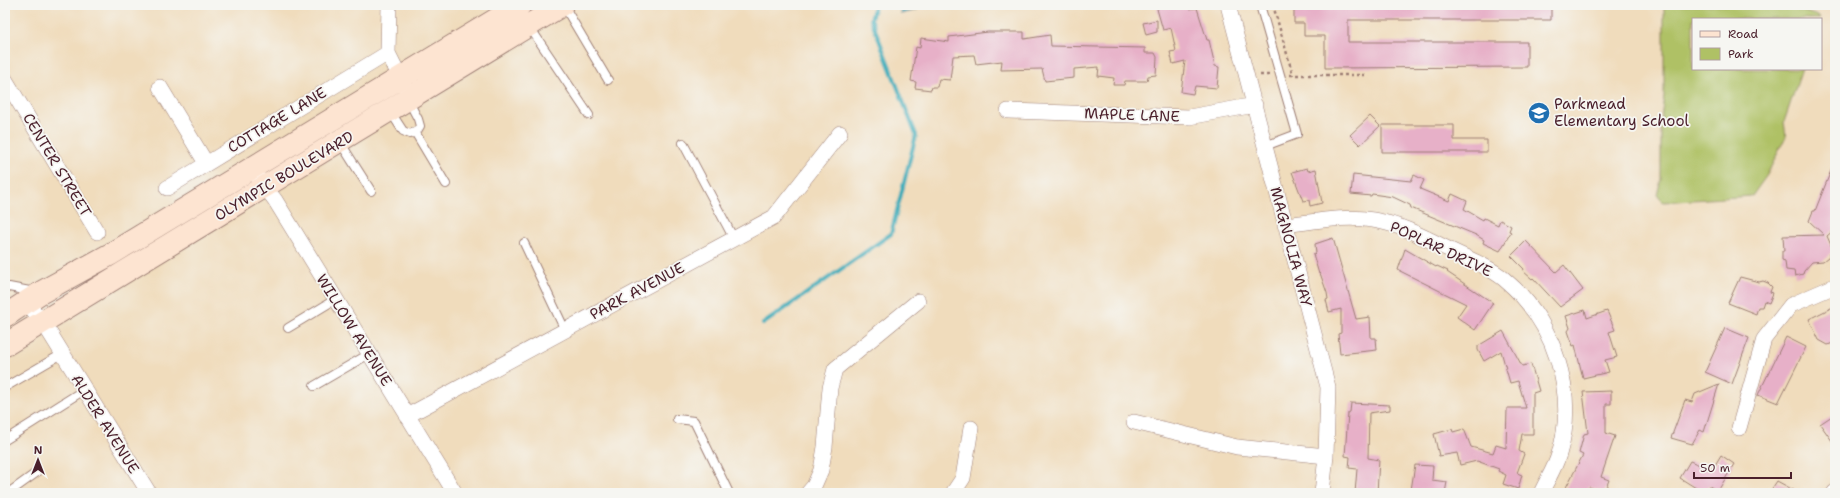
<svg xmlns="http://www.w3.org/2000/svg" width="1840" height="498" font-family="'Shantell Sans',sans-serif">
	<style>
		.green { fill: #afc165; stroke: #7c7048 }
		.water { fill: #3baab8; stroke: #426472 }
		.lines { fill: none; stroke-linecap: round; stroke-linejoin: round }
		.stream { stroke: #3baab8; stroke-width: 4 }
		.building { fill: #e7b0c8 }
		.service-casing { stroke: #9d7e74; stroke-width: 10 }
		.minor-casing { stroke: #9d7e74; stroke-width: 16 }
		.secondary-casing { stroke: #9d7e74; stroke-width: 24 }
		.path { stroke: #9d7e74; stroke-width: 2.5; stroke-dasharray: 3 3; stroke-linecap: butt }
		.service { stroke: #fff; stroke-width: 8 }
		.minor { stroke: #fff; stroke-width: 15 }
		.secondary { stroke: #fde4d1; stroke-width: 22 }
		.labels { text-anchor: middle; stroke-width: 3.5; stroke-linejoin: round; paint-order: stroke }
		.poi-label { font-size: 15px; fill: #4a1f2b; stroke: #f6f6f2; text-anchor: start }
		.street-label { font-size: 15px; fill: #4a1f2b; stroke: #f6f6f2 }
	</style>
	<rect width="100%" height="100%" fill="#f6f6f2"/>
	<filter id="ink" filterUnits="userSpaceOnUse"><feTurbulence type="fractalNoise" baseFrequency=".025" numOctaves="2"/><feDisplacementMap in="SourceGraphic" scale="8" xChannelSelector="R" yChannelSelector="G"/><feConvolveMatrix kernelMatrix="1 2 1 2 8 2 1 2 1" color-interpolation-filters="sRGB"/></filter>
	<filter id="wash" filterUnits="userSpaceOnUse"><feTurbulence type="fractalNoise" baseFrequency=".012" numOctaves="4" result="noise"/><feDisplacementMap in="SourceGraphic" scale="16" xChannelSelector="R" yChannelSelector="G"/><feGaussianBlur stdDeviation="0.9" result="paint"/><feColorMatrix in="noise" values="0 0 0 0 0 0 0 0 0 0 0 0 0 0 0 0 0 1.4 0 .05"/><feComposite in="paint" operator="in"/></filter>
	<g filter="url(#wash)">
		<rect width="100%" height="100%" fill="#f0dcbc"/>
		<path class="green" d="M1664 5H1797L1796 9 1818 16 1820 19H1693V69H1802L1784 122 1786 136 1767 175 1752 196 1663 202 1657 195 1661 179V118L1664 96Z"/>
		<path class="water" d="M902 5H916L917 10 901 14 900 9Z"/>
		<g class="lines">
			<path class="stream" d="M763 324 891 234 916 135 871 19 875 5"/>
		</g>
		<g id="blocks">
			<path class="building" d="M1163 5H1188L1189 9 1197 8 1207 40H1209L1215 66 1219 67 1217 88 1195 86 1193 94 1181 92 1185 61 1173 64 1170 52 1176 51 1171 28 1163 30 1157 9Z
				M1294 5H1551V20H1348V42H1527V67L1325 68V36H1304V23H1294Z
				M1157 20V32L1146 35 1143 23Z
				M988 32H1024V39L1050 35 1051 46 1145 48V53H1155L1157 57 1156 75 1148 76 1147 81H1125L1124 85H1113L1114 78 1098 76 1099 67 1074 69V78L1045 81 1042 69 1001 70 1002 61 976 64 974 55 953 56 950 80 939 79 937 87H932L931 90 915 88 916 82 911 81 916 47 920 48 921 38 949 42V37Z
				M1370 116 1380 126 1360 145 1350 135Z
				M1382 125H1454V140H1487V152H1382Z
				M1834 163 1835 229 1827 236 1833 250 1828 257 1823 261 1812 262 1804 271 1803 274 1795 276 1794 271 1786 270 1785 261 1782 260V251H1784L1783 236 1824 235 1809 221 1813 211H1815Z
				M1307 168 1308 171 1316 169 1322 203 1310 206 1309 200 1303 201 1292 172Z
				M1353 175 1411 181 1414 175 1424 180 1420 189 1449 201 1452 194 1467 201 1464 209 1483 220 1484 218 1498 225 1500 220 1511 226 1509 231 1511 232 1500 251 1483 243 1484 240 1476 235 1411 208 1410 205 1393 197 1372 194 1371 196 1351 194Z
				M1333 238 1356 319 1370 317 1371 338H1376L1377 350 1340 354 1338 334 1341 333V309L1329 312 1326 300 1328 299 1327 293 1320 273 1319 274 1313 254 1316 253 1315 244Z
				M1526 241 1556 272 1564 265 1583 290 1560 307 1533 278 1532 279 1523 271 1524 269 1511 256Z
				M1405 249 1436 267 1437 266 1448 271 1447 272 1493 303 1475 330 1457 317 1466 304 1398 270Z
				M1740 277 1759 282 1763 281 1768 283 1772 287 1770 292 1773 293 1769 303 1764 301 1762 307H1758L1756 314 1728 303Z
				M1835 306V342L1828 345 1819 340 1809 319Z
				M1585 310 1587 318 1607 311 1615 330 1609 332 1617 357 1605 360 1609 372 1583 378 1575 345 1573 346 1568 331 1570 328 1566 316Z
				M1725 328 1749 338 1732 384 1705 372Z
				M1503 331 1522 366 1531 364 1539 391 1533 393V434H1522L1519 451 1524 454 1517 473 1522 475 1518 489 1503 484 1506 475 1498 471 1499 469 1477 461 1460 465 1457 453 1439 456 1434 434 1452 429 1453 432 1464 429 1471 447 1493 453 1496 445 1506 448 1507 408H1526L1518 381 1510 383 1501 351 1484 361 1478 350V346Z
				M1786 337 1806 347 1778 403 1758 395Z
				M1719 384 1704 432 1700 430 1692 444 1671 438 1685 400 1692 402 1695 394Z
				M1611 391V404H1606V433L1615 436 1601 477 1609 480 1604 493 1589 487 1587 493H1563L1583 455 1579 453 1584 434 1588 433 1583 392Z
				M1351 403 1390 405V410L1369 413 1368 458 1379 460 1377 493H1355L1357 469 1349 468 1350 457 1345 456 1348 413 1350 412Z
				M1835 414V445L1820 424Z
				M1721 455 1734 464 1718 491 1709 486 1704 493 1680 478 1690 461 1712 470Z
				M1415 465 1433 466 1432 480 1447 482 1445 493 1411 490Z
				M1777 481 1799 493H1769Z"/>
		</g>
	</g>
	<g filter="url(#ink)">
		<use href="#blocks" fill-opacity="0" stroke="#9d7e74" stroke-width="1"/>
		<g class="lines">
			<g class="service-casing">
				<path id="service" d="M1260 5 1297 134 1265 146
					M564 6 608 80
					M529 26 589 115
					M390 111 403 131 410 134 417 131 420 126 418 119 408 100
					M415 132 446 184
					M340 142 371 191
					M683 143 734 239
					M524 243 565 330
					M5 289 9 287 35 292
					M288 328 336 299
					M7 386 62 354
					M314 386 369 354
					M677 419 694 421 729 493
					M5 440 84 390
					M5 492 11 491 36 473"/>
			</g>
			<g class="minor-casing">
				<path id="minor" d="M389 5 388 53 405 87
					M1228 5 1328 387 1326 456 1322 493
					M5 79 97 232
					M160 87 206 163
					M1008 111 1189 117 1255 105
					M251 168 275 200 455 493
					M167 188 388 53
					M1285 225C1313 222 1344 215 1373 220 1399 224 1422 236 1446 248 1465 257 1488 266 1504 279 1554 320 1578 393 1559 454 1555 468 1547 480 1541 493
					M26 302 43 322 149 493
					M407 416 774 217 840 133
					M1134 422 1237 447 1326 456
					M1739 428 1764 339 1791 305 1835 286
					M808 493 814 486 821 470 825 447 830 388 835 369 918 301
					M953 493 963 478 971 428
					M1834 493 1835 492"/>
			</g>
			<g class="secondary-casing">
				<path id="secondary" d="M5 316 40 293 111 254 520 5
					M5 345 562 5"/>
			</g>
			<path class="path" d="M1273 5 1293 75
				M1260 75H1271
				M1290 75H1366"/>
			<use href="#service" class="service"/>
			<use href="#minor" class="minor"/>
			<use href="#secondary" class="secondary"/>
		</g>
	</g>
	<defs>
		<g id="school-disc" transform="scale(1.15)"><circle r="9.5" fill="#1f6fb2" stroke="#f6f6f2"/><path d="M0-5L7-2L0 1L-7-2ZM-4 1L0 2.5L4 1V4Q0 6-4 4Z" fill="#fff"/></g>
	</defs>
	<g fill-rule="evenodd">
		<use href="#school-disc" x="1539" y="113"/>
	</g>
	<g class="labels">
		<g class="poi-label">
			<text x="1554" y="109">Parkmead<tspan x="1554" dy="17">Elementary School</tspan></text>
		</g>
		<g class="street-label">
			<text transform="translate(1132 115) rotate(2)" y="5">MAPLE LANE</text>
			<text transform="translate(277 120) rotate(-31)" y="5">COTTAGE LANE</text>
			<text transform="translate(57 165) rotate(59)" y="5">CENTER STREET</text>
			<text transform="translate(284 176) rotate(-31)" y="5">OLYMPIC BOULEVARD</text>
			<text transform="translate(1291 247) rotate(75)" y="5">MAGNOLIA WAY</text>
			<text transform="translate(1441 249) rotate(25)" y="5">POPLAR DRIVE</text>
			<text transform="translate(637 291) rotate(-28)" y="5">PARK AVENUE</text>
			<text transform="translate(354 330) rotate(58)" y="5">WILLOW AVENUE</text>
			<text transform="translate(105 424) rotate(58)" y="5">ALDER AVENUE</text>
		</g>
	</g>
	<rect width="1840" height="498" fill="none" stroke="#f6f6f2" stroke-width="20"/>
	<rect x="1692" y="18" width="130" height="52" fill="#f6f6f2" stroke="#b1a0a2"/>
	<rect x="1700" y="31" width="20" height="6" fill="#fde4d1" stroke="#b1a0a2"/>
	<text x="1728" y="38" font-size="12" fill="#4a1f2b">Road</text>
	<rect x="1700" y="48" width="20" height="12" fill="#afc165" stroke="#b1a0a2"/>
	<text x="1728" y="58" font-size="12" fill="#4a1f2b">Park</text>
	<g transform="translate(38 460)" stroke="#f6f6f2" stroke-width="3" paint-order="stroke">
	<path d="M0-3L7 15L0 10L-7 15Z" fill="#4a1f2b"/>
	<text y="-6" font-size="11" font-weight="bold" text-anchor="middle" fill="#4a1f2b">N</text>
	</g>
	<path d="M1694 472v6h97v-6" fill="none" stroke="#4a1f2b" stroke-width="2"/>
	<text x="1700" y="472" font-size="12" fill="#4a1f2b" stroke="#f6f6f2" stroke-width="3" paint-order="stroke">50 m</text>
</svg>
